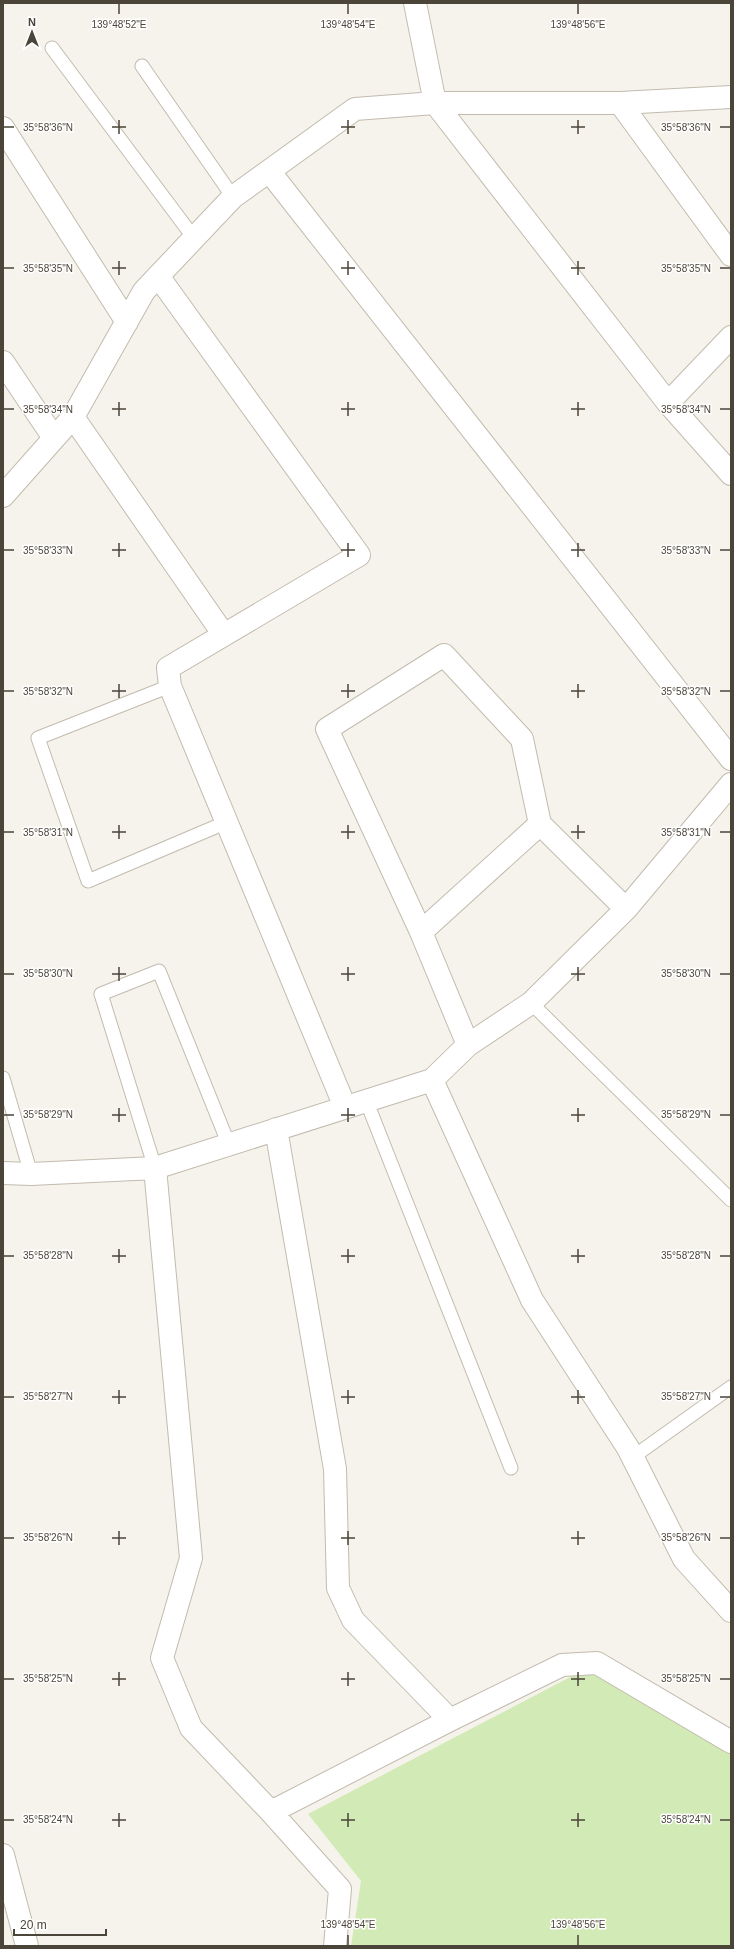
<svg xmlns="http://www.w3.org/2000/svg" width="734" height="1949" font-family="Arial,sans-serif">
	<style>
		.green { fill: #d2eab5 }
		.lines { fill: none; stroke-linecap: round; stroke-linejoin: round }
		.service-casing { stroke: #c2bbae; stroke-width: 15 }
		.minor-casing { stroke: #c2bbae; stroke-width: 24 }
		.service { stroke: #fff; stroke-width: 13 }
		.minor { stroke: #fff; stroke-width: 22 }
		.ticks { fill: none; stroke: #4b4439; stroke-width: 1.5 }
		.ticks-label { font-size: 10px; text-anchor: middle; fill: #4b4439; stroke: #fff; stroke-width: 3; stroke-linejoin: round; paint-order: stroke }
	</style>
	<rect width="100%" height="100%" fill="#f6f3ec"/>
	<path class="green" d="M597 1663 731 1749V1946H351L361 1881 308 1814Z"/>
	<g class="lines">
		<g class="service-casing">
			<path id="service" d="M52 48 194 238
				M142 66 233 197
				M170 686 38 738 88 881 227 822
				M531 1003 731 1200
				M3 1078 31 1174
				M366 1100 511 1468
				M155 1168 101 994 159 971 229 1145
				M633 1457 731 1387"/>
		</g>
		<g class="minor-casing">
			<path id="minor" d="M415 3 435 103 668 403 731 474
				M620 103 731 255
				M3 128 127 322
				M269 171 731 759
				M158 276 359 555 168 668 170 686 345 1107
				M3 362 54 438
				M668 403 731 337
				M73 417 224 635
				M3 496 73 417 144 291 233 197 355 109 435 103H620L731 97
				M421 932 540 824
				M468 1045 421 932 327 729 444 655 522 739 540 824 626 909
				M432 1080 532 1300 628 1448 684 1559 731 1611
				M276 1129 335 1469 338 1588 353 1620 450 1720
				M155 1168 191 1558 162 1658 191 1728 271 1812 340 1889 335 1946
				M3 1173 31 1174 155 1168 432 1080 468 1045 531 1003 626 909 731 784
				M271 1812 450 1720 562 1665 597 1663 731 1742
				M3 1855 27 1946"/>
		</g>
		<use href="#service" class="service"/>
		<use href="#minor" class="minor"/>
	</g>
	<path class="ticks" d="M119 4V14M348 4V14M578 4V14M119 120V134M348 120V134M578 120V134M4 127H14M112 127H126M341 127H355M571 127H585M720 127H730M119 261V275M348 261V275M578 261V275M4 268H14M112 268H126M341 268H355M571 268H585M720 268H730M119 402V416M348 402V416M578 402V416M4 409H14M112 409H126M341 409H355M571 409H585M720 409H730M119 543V557M348 543V557M578 543V557M4 550H14M112 550H126M341 550H355M571 550H585M720 550H730M119 684V698M348 684V698M578 684V698M4 691H14M112 691H126M341 691H355M571 691H585M720 691H730M119 825V839M348 825V839M578 825V839M4 832H14M112 832H126M341 832H355M571 832H585M720 832H730M119 967V981M348 967V981M578 967V981M4 974H14M112 974H126M341 974H355M571 974H585M720 974H730M119 1108V1122M348 1108V1122M578 1108V1122M4 1115H14M112 1115H126M341 1115H355M571 1115H585M720 1115H730M119 1249V1263M348 1249V1263M578 1249V1263M4 1256H14M112 1256H126M341 1256H355M571 1256H585M720 1256H730M119 1390V1404M348 1390V1404M578 1390V1404M4 1397H14M112 1397H126M341 1397H355M571 1397H585M720 1397H730M119 1531V1545M348 1531V1545M578 1531V1545M4 1538H14M112 1538H126M341 1538H355M571 1538H585M720 1538H730M119 1672V1686M348 1672V1686M578 1672V1686M4 1679H14M112 1679H126M341 1679H355M571 1679H585M720 1679H730M119 1813V1827M348 1813V1827M578 1813V1827M4 1820H14M112 1820H126M341 1820H355M571 1820H585M720 1820H730M348 1935V1945M578 1935V1945"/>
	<g class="ticks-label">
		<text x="119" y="28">139°48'52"E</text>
		<text x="348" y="28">139°48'54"E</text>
		<text x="578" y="28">139°48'56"E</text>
		<text x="48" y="131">35°58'36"N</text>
		<text x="686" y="131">35°58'36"N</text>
		<text x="48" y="272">35°58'35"N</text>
		<text x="686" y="272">35°58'35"N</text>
		<text x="48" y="413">35°58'34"N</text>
		<text x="686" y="413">35°58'34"N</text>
		<text x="48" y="554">35°58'33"N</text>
		<text x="686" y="554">35°58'33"N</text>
		<text x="48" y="695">35°58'32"N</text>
		<text x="686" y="695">35°58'32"N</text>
		<text x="48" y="836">35°58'31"N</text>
		<text x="686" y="836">35°58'31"N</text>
		<text x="48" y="977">35°58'30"N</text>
		<text x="686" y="977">35°58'30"N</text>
		<text x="48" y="1118">35°58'29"N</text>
		<text x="686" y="1118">35°58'29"N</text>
		<text x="48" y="1259">35°58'28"N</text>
		<text x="686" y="1259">35°58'28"N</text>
		<text x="48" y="1400">35°58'27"N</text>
		<text x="686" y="1400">35°58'27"N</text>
		<text x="48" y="1541">35°58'26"N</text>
		<text x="686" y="1541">35°58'26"N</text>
		<text x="48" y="1682">35°58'25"N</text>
		<text x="686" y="1682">35°58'25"N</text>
		<text x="48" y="1823">35°58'24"N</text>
		<text x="686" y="1823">35°58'24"N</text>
		<text x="348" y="1928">139°48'54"E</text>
		<text x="578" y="1928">139°48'56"E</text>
	</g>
	<rect width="734" height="1949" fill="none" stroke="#4b4439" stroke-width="8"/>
	<g transform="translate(32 32)" stroke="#ffffff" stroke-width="3" paint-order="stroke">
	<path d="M0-3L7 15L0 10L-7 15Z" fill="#4b4439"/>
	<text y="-6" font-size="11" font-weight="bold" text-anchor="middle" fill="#4b4439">N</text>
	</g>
	<path d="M14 1929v6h92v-6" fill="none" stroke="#4b4439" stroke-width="2"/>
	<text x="20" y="1929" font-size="12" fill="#4b4439" stroke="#ffffff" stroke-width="3" paint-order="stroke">20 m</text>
</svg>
